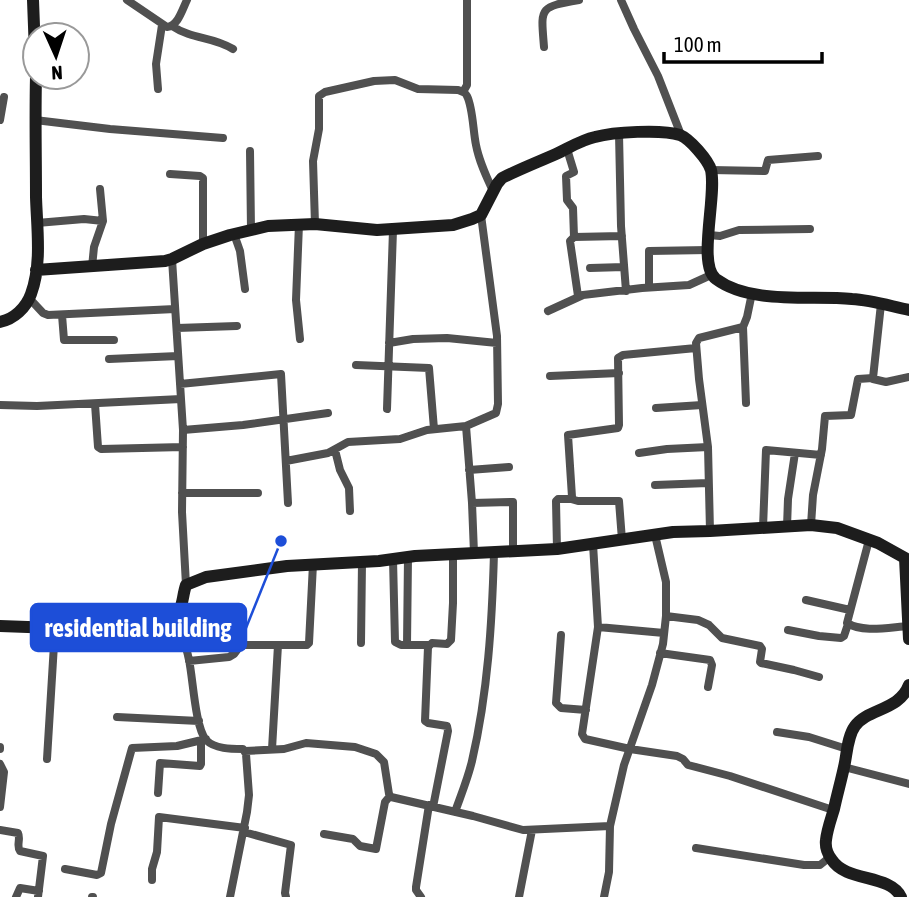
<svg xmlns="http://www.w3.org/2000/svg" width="909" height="897" font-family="'Asap Condensed',sans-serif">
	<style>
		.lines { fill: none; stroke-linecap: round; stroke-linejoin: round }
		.street { stroke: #505050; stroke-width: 8 }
		.secondary { stroke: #1d1d1d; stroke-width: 12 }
		.leader { fill: none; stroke: #1d4ed8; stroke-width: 2.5 }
		.callout-dot { fill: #1d4ed8; stroke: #fff; stroke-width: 2.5 }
		.callout { fill: #1d4ed8; stroke: #1d4ed8; stroke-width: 2.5 }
		.callout-label { font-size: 26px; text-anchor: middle; font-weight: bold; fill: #fff }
	</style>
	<rect width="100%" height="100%" fill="#fff"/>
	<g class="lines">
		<path class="street" d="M127 0 167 27C178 26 182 10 187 0
			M621 0 634 29 658 76 681 135
			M172 26C193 40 212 36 233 49
			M544 47C541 8 538 7 579 0
			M158 89 156 64 162 25
			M463 92 467 85V0
			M0 120 4 97
			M35 120 110 129 223 138
			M619 134 621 226 626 291
			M567 149 574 172 566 176 567 200 573 208 574 237 570 241 578 296
			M250 151 251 230
			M711 170 765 171 768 160 818 156
			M170 174 200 176 203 178V244
			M37 223 84 219 103 221
			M299 224 296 300 300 339
			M315 224 313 161 319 129V96L325 92 374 81 395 80 418 89 458 90C463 92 464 91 467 96 473 108 473 131 476 145 479 161 486 176 493 191
			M234 234 240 251 245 289
			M709 235 720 236 739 230 810 229
			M574 237 622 236
			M172 259 183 430 182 512 186 585
			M92 267 94 247 103 221 100 189
			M590 268 624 267
			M649 287V251L708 250
			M29 298 43 313 48 315 175 309
			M548 311 583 295 642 288 689 285 711 275
			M62 315 64 340H114
			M743 327 746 403
			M177 328 237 326
			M389 343 413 339 447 338 497 343
			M109 359 178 356
			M356 365 429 368 434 429
			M550 376 619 373
			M873 379 886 382 909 377
			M180 384 281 374 288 503
			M95 404 98 447 101 449 183 447
			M0 405 37 406 181 399
			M656 408 702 405
			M387 409 393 230
			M466 426 472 503 474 553
			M183 430 243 425 328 413
			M335 450 340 470 349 488 350 511
			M639 453 667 449 708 447
			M286 461 328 453 348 442 400 439 427 430 466 426 496 413 498 404 497 336 481 215
			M469 470 509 467
			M655 485 708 483
			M182 493H258
			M571 499 578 501H619L622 540
			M472 503 513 502V552
			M811 525 813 495 822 449 825 416 851 415 858 379 873 378 881 304
			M787 527 788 499 795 453
			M763 528 766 450 821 455
			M710 531 708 447 699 379 696 343 699 338 743 327 747 317 752 293
			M869 540 847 623C863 633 890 627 909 626
			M593 544 598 627 582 734 585 739 630 749 677 756 683 759 688 765 730 776 833 810
			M557 549 556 501 558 499H570L572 497 568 435 618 428 619 425 618 358 623 355 696 348
			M393 559 395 642 401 645H428
			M806 600 850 610
			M666 616 698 620 709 625 722 638 760 646 762 649 760 662 761 663 794 670 819 677
			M177 618C181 631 186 645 189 660 193 678 195 727 206 740 215 749 231 749 243 749L246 754 249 795 247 812 230 897
			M598 627 664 633
			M788 630 819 636 841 638 844 636 848 624
			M561 635 556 703 561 708 586 710
			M361 643 362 562
			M407 645 408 557
			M660 653 710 660 712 665 708 687
			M189 661 229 657 234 654 240 646 244 645H307L309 643 313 564
			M117 717 199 721
			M777 732 809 737 847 749
			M0 749V747
			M272 749 278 645
			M245 751 284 749 306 743 355 747 376 754 384 762 389 794 391 797 473 816 523 830 610 826
			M47 759 55 628
			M0 764 4 772 0 807
			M844 767 909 784
			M158 793 160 763 200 766 201 764V740
			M433 807 448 731 447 726 428 723 425 721 428 647 432 643 447 644 451 640 453 603V554
			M455 812C461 795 468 778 472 761 488 692 492 623 494 553
			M0 830 18 833C21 839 16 846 20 851L43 856 38 897
			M244 832 291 845 285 893 286 897
			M324 834 353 839 360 846 376 849 385 802 390 796
			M696 848 804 865H820L830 857
			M65 869 97 875 101 873 111 824 132 748 177 746 206 739
			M152 880V869L157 852 159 817 245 828
			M16 897 20 888 39 891
			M92 897H93
			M421 897 416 890V887L429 805
			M519 897 532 830
			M604 897 609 872 610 826 624 765 652 685 663 644 666 616V582L655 535"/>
		<path class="secondary" d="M33 0 35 53
			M36 270 165 261 172 259 203 244 230 235 268 226 315 224 377 230 453 225 472 219 481 215 497 184 502 178C520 169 538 162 556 154 569 148 581 140 595 137 613 132 662 129 680 135 690 139 708 160 711 170 717 196 697 265 716 279 751 305 811 295 852 299 871 300 890 306 909 310
			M0 322C14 319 26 308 31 294 42 264 37 229 36 197 36 157 35 117 36 77
			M0 626 55 628 167 622C184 615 181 600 186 585L206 577 287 566 379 561 415 556 557 549 673 532 710 531 811 525 837 528 878 543 905 558 909 639
			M901 897C890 874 846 882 832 860 828 855 825 847 826 840 827 830 831 819 834 809 837 795 841 781 844 767 847 755 847 737 855 726 868 708 899 711 909 685"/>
	</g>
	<path class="leader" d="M281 541L246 628"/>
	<circle class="callout-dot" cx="281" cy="541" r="7"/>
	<rect class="callout" x="31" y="604" width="215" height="47" rx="7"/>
	<g class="callout-label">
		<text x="138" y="637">residential building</text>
	</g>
	<g transform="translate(56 56) rotate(177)"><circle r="33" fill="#ffffff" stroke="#999999" stroke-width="2"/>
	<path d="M0-5L12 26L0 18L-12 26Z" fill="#000000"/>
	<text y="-10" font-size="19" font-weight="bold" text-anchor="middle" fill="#000000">N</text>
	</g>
	<path d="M664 52v10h158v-10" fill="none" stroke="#000000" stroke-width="3.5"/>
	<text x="674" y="52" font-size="21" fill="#000000" stroke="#ffffff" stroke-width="5" paint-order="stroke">100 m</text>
</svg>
